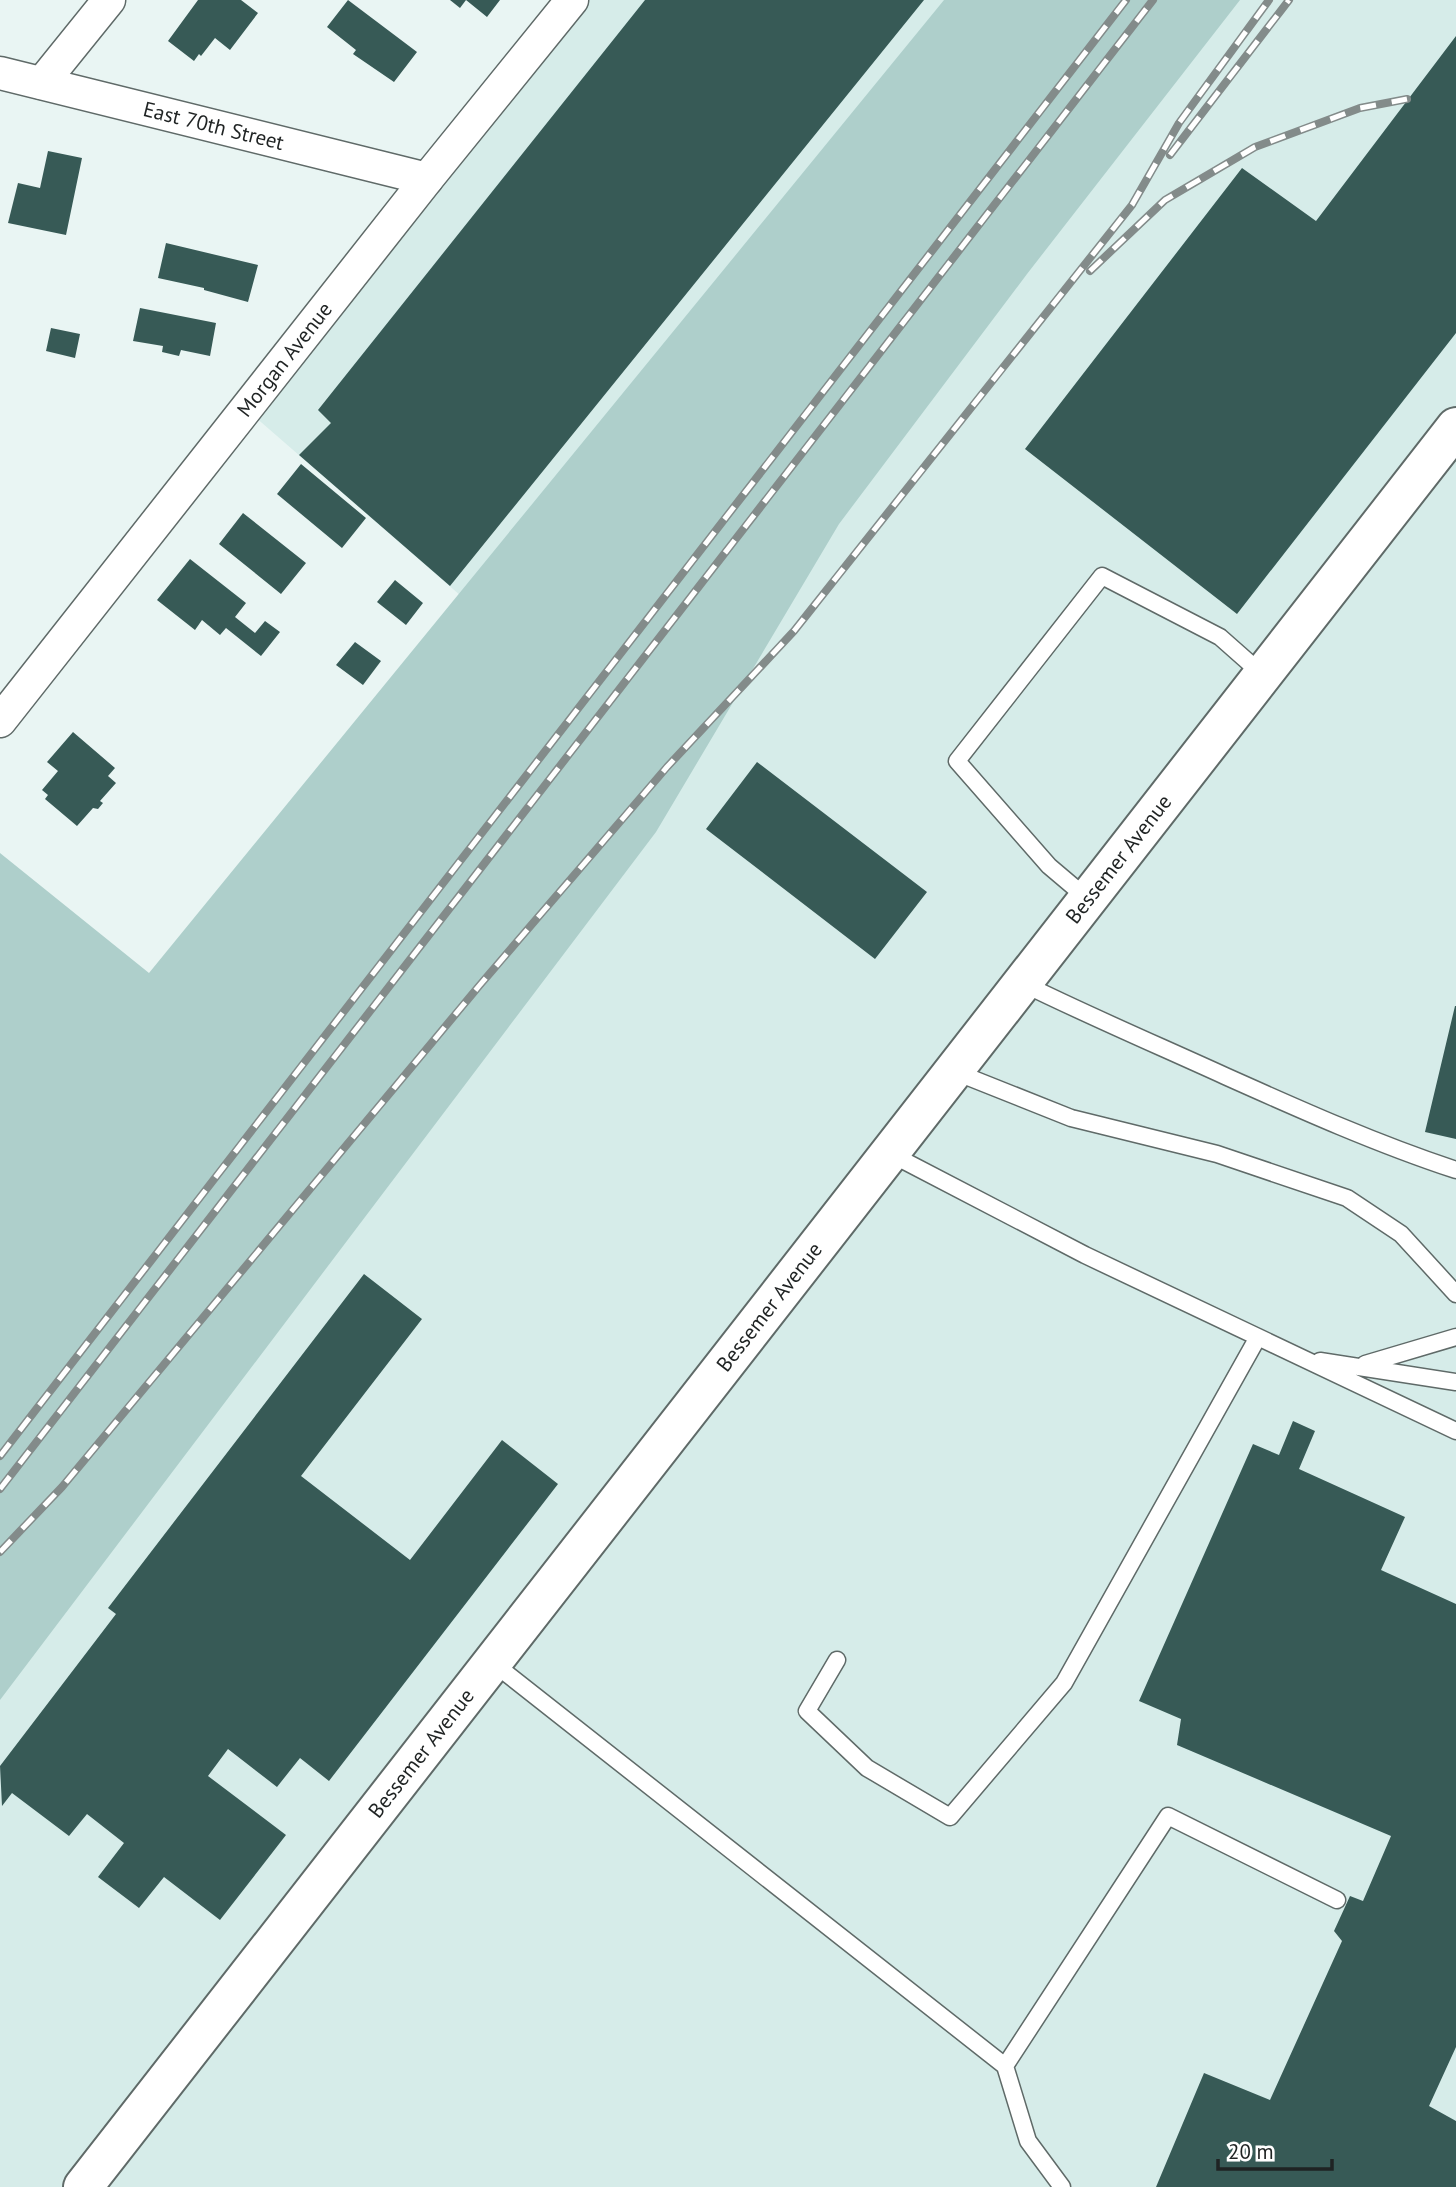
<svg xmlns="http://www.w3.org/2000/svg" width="1456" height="2187" font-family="'PT Sans',sans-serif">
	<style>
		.built { fill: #d6ece9 }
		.green { fill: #aecfcb }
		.building { fill: #375a56 }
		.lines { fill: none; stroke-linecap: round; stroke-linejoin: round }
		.lane-casing { stroke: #5f6a68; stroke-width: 19 }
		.street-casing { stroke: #5f6a68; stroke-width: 35 }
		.secondary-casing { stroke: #5f6a68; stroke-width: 42 }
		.lane { stroke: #fff; stroke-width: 16 }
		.street { stroke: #fff; stroke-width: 32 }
		.secondary { stroke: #fff; stroke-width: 38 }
		.rail-casing { stroke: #838b8a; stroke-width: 8 }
		.rail { stroke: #fff; stroke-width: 5; stroke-dasharray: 16; stroke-linecap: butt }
		.labels { text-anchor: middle; stroke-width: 7; stroke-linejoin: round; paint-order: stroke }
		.street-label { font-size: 21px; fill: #1f2323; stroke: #fff }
	</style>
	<rect width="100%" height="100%" fill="#e9f5f3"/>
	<path class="built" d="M574 0H1456V2187H0V1688L507 636 246 409Z"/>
	<path class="green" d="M944 0H1240L1027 274 839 524 656 832 0 1700V853L149 973Z"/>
	<path class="building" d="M198 0H241L258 13 230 50 215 38 201 56 199 54 194 61 168 41Z
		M348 0 417 52 394 82 353 54 356 50 327 27Z
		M450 0H466L460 8Z
		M466 0H500L487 17Z
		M645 0H924L450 586 299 455 331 423 318 410Z
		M1456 36V333L1237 614 1025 449 1242 168 1316 221Z
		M48 151 82 158 66 235 8 223 18 183 40 188Z
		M166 243 258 265 248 302 204 290V288L158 278Z
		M140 308 216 323 210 356 181 350 179 356 162 352 163 346 133 341Z
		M51 328 80 334 75 358 46 351Z
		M301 464 366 518 342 548 277 494Z
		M243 513 306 563 281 594 219 544Z
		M190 559 246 603 235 617 255 633 265 621 280 632 261 656 226 628 220 635 202 620 195 630 157 600Z
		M395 580 423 603 406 625 377 602Z
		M355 642 381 661 363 685 336 665Z
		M73 732 115 768 108 776 116 783 100 801 103 803 98 809 93 808 77 826 45 799 48 795 42 790 58 771 47 762Z
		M757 762 927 892 875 959 706 829Z
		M1455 1006H1456V1139L1425 1132Z
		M364 1274 422 1319 301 1476 410 1560 502 1440 558 1484 329 1781 300 1758 277 1787 228 1749 208 1776 286 1835 220 1920 164 1877 139 1908 98 1877 124 1843 87 1814 69 1836 12 1793 2 1806 0 1766 116 1614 108 1608Z
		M1293 1421 1315 1431 1299 1469 1405 1517 1381 1570 1456 1604V2047L1429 2106 1456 2121V2187H1156L1204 2073 1270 2100 1342 1941 1334 1931 1350 1896 1363 1901 1391 1836 1177 1745 1181 1719 1139 1701 1253 1444 1279 1455Z"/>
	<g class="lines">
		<g class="lane-casing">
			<path id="lane" d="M1088 899 1049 866 957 761 1102 576 1220 637 1263 675
				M1022 983C1089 1016 1157 1045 1225 1076 1301 1110 1377 1144 1456 1170
				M953 1071 1071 1118 1217 1154 1347 1198 1401 1234 1456 1294
				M889 1153 1085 1255 1456 1431
				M1320 1361 1456 1382
				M1365 1364 1456 1337
				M837 1660 807 1711 867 1768 950 1817 1064 1683 1258 1337
				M492 1662 1005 2066 1168 1816 1337 1900
				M1005 2066 1028 2141 1062 2187"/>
		</g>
		<g class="street-casing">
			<g id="street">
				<path id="s1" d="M0 73 427 179"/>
				<path d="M42 83 109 0"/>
				<path id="s2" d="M0 721 427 179 572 0"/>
			</g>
		</g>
		<g class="secondary-casing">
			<g id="secondary">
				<path id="s3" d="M83 2187 1456 427"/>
			</g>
		</g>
		<use href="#lane" class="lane"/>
		<use href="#street" class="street"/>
		<use href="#secondary" class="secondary"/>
		<g class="rail-casing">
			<path id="rail" d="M1170 155 1289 0
				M1090 271 1165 200 1255 147 1360 108 1407 99
				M0 1456 1126 0
				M0 1489 1153 0
				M0 1552 62 1487 479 986 667 767 794 631 1132 205 1179 123 1269 0"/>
		</g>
		<use href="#rail" class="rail"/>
	</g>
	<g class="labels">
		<g class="street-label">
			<text dy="7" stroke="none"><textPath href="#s1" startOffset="220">East 70th Street</textPath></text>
			<text dy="7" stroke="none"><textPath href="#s2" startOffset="460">Morgan Avenue</textPath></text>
			<text dy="7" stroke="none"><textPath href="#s3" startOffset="1684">Bessemer Avenue</textPath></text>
			<text dy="7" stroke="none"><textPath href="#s3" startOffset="1116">Bessemer Avenue</textPath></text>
			<text dy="7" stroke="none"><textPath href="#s3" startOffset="550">Bessemer Avenue</textPath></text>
		</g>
	</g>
	<path d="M1218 2159v10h114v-10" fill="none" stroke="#1f2323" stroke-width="3.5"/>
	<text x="1228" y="2159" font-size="21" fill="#1f2323" stroke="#ffffff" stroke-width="5" paint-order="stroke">20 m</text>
</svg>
